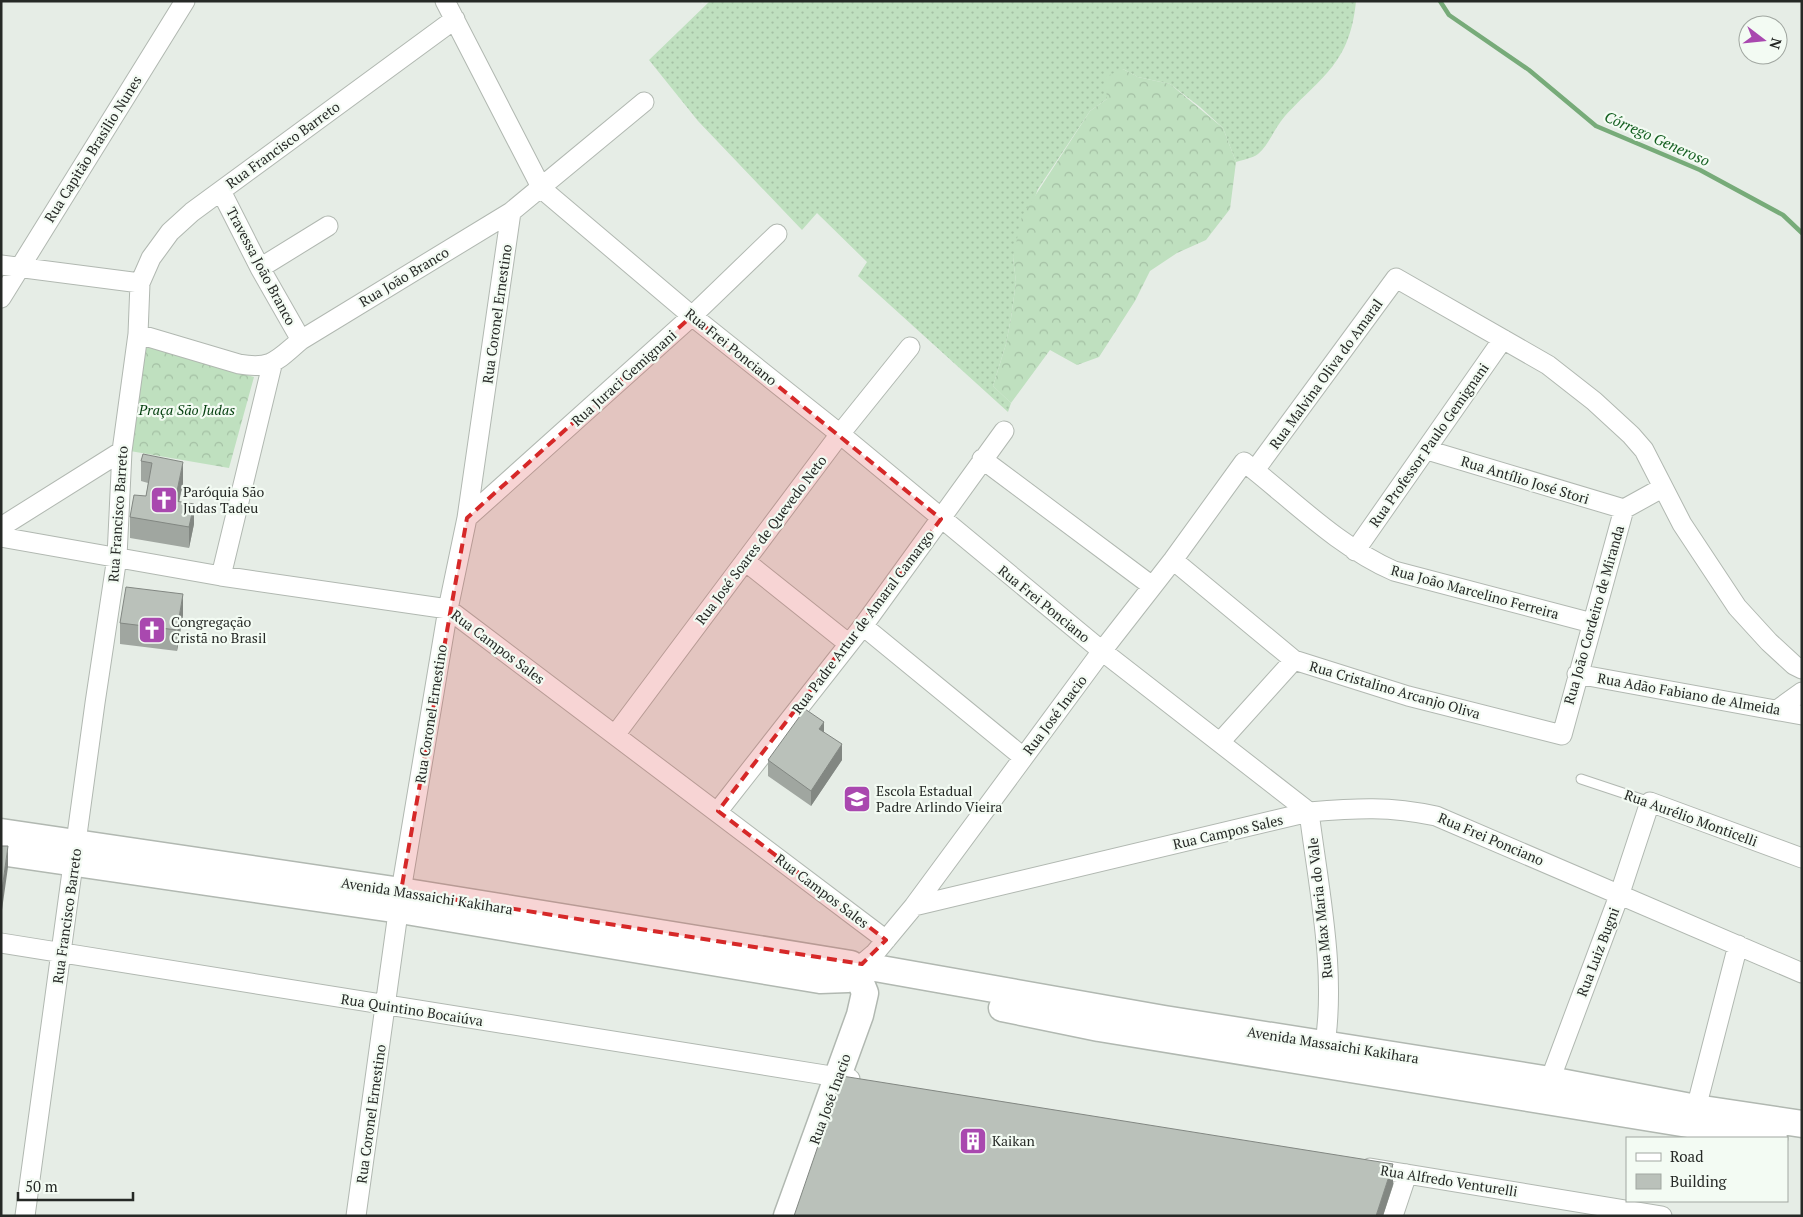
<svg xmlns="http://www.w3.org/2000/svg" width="1803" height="1217" font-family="'PT Serif',serif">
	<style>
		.grass { fill: url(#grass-dots) }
		.forest { fill: url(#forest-crowns) }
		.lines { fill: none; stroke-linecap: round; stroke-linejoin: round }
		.stream { stroke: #77ab79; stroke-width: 4.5 }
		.lane-casing { stroke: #b1b8b1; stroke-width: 11 }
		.street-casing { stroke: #b1b8b1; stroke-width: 21 }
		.secondary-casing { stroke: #b1b8b1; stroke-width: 29 }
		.lane { stroke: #fff; stroke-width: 9 }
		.street { stroke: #fff; stroke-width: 19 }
		.secondary { stroke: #fff; stroke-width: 26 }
		.wall { fill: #a0a6a0 }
		.shaded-wall { fill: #828782 }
		.building { fill: #bac1ba; stroke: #828782 }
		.marked { fill: #d62828; fill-opacity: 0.2; stroke: #d62828; stroke-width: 4; stroke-dasharray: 10 6; stroke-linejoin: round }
		.labels { text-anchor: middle; stroke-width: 4.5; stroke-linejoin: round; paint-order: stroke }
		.street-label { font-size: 14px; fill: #262926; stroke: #f3fbf3 }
		.park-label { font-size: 14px; font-style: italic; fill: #023e0d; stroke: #f3fbf3 }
		.poi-label { font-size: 14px; fill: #262926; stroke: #f3fbf3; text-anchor: start }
		.water-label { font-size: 15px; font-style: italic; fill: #145f20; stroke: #f3fbf3 }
	</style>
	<defs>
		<pattern id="grass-dots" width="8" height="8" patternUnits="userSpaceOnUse" patternTransform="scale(1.25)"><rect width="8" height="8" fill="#bfe0bf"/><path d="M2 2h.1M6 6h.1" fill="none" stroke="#a4c0a4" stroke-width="1.8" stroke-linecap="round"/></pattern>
		<pattern id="forest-crowns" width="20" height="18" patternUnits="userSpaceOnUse" patternTransform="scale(1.25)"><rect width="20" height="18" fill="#bfe0bf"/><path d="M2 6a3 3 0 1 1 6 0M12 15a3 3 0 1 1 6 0" fill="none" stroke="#a4c0a4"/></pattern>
	</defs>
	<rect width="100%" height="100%" fill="#e6ede6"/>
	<path class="grass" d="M710 1H1356C1350 63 1323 75 1285 116 1275 127 1269 145 1258 154 1253 158 1242 160 1236 162L1223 128 1200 107 1170 84 1138 77 1123 69 1107 99 1090 111 1038 189 1013 257 1016 282 1011 318 1006 344 993 386 1011 403 1008 412 858 276 867 262 817 213 802 230 698 121 649 60Z"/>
	<path class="forest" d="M1123 69 1138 77 1170 84 1223 128 1236 162 1230 209 1206 240 1177 253 1150 271 1135 301 1099 357 1077 365 1050 350 1011 403 993 386 1006 344 1011 318 1016 282 1013 257 1022 216 1090 111 1107 99 1105 77Z
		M146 346 254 377 229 468 130 451Z"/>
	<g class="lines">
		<path class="stream" d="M1440 1 1449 15 1529 70 1596 126 1700 170 1783 215 1802 233"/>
		<g class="lane-casing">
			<path id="lane" d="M1581 779 1650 802"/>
		</g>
		<g class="street-casing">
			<path id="street" d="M445 1 542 189 692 316 840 434 1102 651 1309 812
				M221 191 260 268 301 340
				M1 265 140 283
				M260 268 328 226
				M1 298 185 1
				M138 334 239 364C272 370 277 360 301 340L511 212 644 102
				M1427 450 1624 509
				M982 459 1152 586
				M1255 470 1396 278 1548 365 1594 401 1631 435 1644 450 1682 524 1737 607 1769 642 1794 665 1802 669
				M467 518 692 316 777 234
				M1 527 122 451
				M1 537 221 576 448 609 886 940
				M1355 551 1503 339
				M1173 560 1294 660 1408 696 1562 735 1624 509 1662 488
				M745 561 849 644
				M221 576 272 365
				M863 626 1023 757
				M1577 674 1802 715
				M1777 710 1802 692
				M615 735 840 434 910 347
				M1221 741 1294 660
				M718 811 863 626 1004 431
				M1309 812C1319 892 1338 977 1323 1057
				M914 906 1309 812C1357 808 1389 806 1436 816L1802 973
				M1 943 850 1079
				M862 964 875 953 914 906 1102 651 1173 560 1244 462C1292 499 1337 546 1394 571L1592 623
				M1547 1092 1550 1080 1620 893 1650 802 1802 858
				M1693 1120 1738 945
				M1370 1168 1662 1216
				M25 1216 95 703 117 557 122 451 138 334 140 283 151 258 170 232 192 212 455 19
				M356 1216 401 891 448 609 467 518 511 212
				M1393 1216 1407 1174"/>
		</g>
		<g class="secondary-casing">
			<path id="secondary" d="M1 832 401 891 851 964
				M1 852 400 910 820 980 848 979
				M864 966 1164 1019 1550 1080 1696 1108 1802 1124
				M1002 1008 1099 1028 1774 1138
				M787 1216 860 1015 865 993 861 983"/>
		</g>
		<use href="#lane" class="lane"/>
		<use href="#street" class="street"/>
		<use href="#secondary" class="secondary"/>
	</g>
	<path class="wall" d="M143 454 183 483 179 501 194 524 189 548 130 538V517L146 496 148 483 141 481V461Z
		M183 615 177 651 120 644V623Z
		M824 732 842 760 811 806 768 776V760Z"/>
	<path class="shaded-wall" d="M183 462V483L175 521V501Z
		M194 504V524L189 548V527Z
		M183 594V615L177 651V630Z
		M824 722V738L819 729Z
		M842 744V760L811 806V791Z
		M8 846V867L1 917V897Z
		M1393 1164V1185L1383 1216H1376Z"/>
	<path class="building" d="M143 454 183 462 175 501 194 504 189 527 130 517 134 495 146 496 152 463 141 461Z
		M126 587 183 594 177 630 120 623Z
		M805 709 824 722 819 729 842 744 811 791 768 760Z
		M1 846H8L1 897Z
		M842 1076 1393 1164 1376 1216H794Z"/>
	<path class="marked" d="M692 316 941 519 718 811 886 940 862 964 401 891 467 518Z"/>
	<defs>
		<g id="church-square" transform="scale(1.4375)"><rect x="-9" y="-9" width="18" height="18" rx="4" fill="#a948af" stroke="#f3fbf3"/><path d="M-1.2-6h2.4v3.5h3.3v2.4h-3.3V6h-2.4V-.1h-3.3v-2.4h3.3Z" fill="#fff"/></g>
		<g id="school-square" transform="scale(1.4375)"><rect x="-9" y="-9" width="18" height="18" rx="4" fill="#a948af" stroke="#f3fbf3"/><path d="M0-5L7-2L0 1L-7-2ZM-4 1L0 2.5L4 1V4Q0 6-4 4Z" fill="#fff"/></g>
		<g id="building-square" transform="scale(1.4375)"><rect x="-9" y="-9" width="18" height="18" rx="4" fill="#a948af" stroke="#f3fbf3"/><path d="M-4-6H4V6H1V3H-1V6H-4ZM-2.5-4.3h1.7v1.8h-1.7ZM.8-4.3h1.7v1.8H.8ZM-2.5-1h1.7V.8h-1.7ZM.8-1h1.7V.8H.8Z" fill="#fff"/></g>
	</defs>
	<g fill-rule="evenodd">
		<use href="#church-square" x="164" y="500"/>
		<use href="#church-square" x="152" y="630"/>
		<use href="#school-square" x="857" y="799"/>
		<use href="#building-square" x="973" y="1141"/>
	</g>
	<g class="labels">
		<g class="street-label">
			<text transform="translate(283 145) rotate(-36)" y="5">Rua Francisco Barreto</text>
			<text transform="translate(93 149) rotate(-58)" y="5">Rua Capitão Brasilio Nunes</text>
			<text transform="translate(261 266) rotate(62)" y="5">Travessa João Branco</text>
			<text transform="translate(404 277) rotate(-31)" y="5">Rua João Branco</text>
			<text transform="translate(497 314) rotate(-82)" y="5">Rua Coronel Ernestino</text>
			<text transform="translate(731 347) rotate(39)" y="5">Rua Frei Ponciano</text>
			<text transform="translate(1326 374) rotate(-54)" y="5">Rua Malvina Oliva do Amaral</text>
			<text transform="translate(624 378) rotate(-42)" y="5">Rua Juraci Gemignani</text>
			<text transform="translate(1429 445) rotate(-55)" y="5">Rua Professor Paulo Gemignani</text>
			<text transform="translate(1525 480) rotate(17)" y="5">Rua Antílio José Stori</text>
			<text transform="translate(118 514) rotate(-86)" y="5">Rua Francisco Barreto</text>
			<text transform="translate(761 540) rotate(-53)" y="5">Rua José Soares de Quevedo Neto</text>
			<text transform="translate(1475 592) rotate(15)" y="5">Rua João Marcelino Ferreira</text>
			<text transform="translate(1044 604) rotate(39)" y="5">Rua Frei Ponciano</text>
			<text transform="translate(1594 615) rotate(-74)" y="5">Rua João Cordeiro de Miranda</text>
			<text transform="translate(863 622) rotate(-53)" y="5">Rua Padre Artur de Amaral Camargo</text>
			<text transform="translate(498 647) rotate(37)" y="5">Rua Campos Sales</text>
			<text transform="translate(1395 690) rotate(16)" y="5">Rua Cristalino Arcanjo Oliva</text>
			<text transform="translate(1689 694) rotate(10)" y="5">Rua Adão Fabiano de Almeida</text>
			<text transform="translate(431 714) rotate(-81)" y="5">Rua Coronel Ernestino</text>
			<text transform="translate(1055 715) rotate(-53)" y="5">Rua José Inacio</text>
			<text transform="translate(1691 818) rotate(20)" y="5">Rua Aurélio Monticelli</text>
			<text transform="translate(1228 832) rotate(-13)" y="5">Rua Campos Sales</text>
			<text transform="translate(1491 839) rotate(23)" y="5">Rua Frei Ponciano</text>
			<text transform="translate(822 891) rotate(37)" y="5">Rua Campos Sales</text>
			<text transform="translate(427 896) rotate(9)" y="5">Avenida Massaichi Kakihara</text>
			<text transform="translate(1320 908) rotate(-96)" y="5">Rua Max Maria do Vale</text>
			<text transform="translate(67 916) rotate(-82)" y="5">Rua Francisco Barreto</text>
			<text transform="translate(1598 952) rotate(-69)" y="5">Rua Luiz Bugni</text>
			<text transform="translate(412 1010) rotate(9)" y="5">Rua Quintino Bocaiúva</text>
			<text transform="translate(1333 1045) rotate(9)" y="5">Avenida Massaichi Kakihara</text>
			<text transform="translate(830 1099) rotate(-70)" y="5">Rua José Inacio</text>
			<text transform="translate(371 1114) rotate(-82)" y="5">Rua Coronel Ernestino</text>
			<text transform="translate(1449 1181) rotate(9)" y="5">Rua Alfredo Venturelli</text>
		</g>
		<g class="park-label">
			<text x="187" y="415">Praça São Judas</text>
		</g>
		<g class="poi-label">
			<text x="183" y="497">Paróquia São<tspan x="183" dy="16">Judas Tadeu</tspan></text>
			<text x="171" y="627">Congregação<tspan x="171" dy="16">Cristã no Brasil</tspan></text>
			<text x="876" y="796">Escola Estadual<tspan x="876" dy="16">Padre Arlindo Vieira</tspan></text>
			<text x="992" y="1146">Kaikan</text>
		</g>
		<g class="water-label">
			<text transform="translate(1657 139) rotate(24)" y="5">Córrego Generoso</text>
		</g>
	</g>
	<rect width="1803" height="1217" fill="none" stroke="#262926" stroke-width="5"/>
	<rect x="1626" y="1137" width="162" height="65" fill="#f3fbf3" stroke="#a1a7a1"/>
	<rect x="1636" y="1153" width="25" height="8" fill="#ffffff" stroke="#a1a7a1"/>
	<text x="1670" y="1162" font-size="15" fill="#262926">Road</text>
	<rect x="1636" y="1174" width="25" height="15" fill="#bac1ba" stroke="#a1a7a1"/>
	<text x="1670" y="1187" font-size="15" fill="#262926">Building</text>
	<g transform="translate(1763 40) rotate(106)"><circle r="24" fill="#f3fbf3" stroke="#a1a7a1"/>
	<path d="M0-4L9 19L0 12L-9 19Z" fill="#a948af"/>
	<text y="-8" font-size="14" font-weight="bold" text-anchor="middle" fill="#262926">N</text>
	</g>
	<path d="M18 1192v8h115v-8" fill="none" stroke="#262926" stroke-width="2.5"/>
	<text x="25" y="1192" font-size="15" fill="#262926" stroke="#f3fbf3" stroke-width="4" paint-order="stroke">50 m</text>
</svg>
